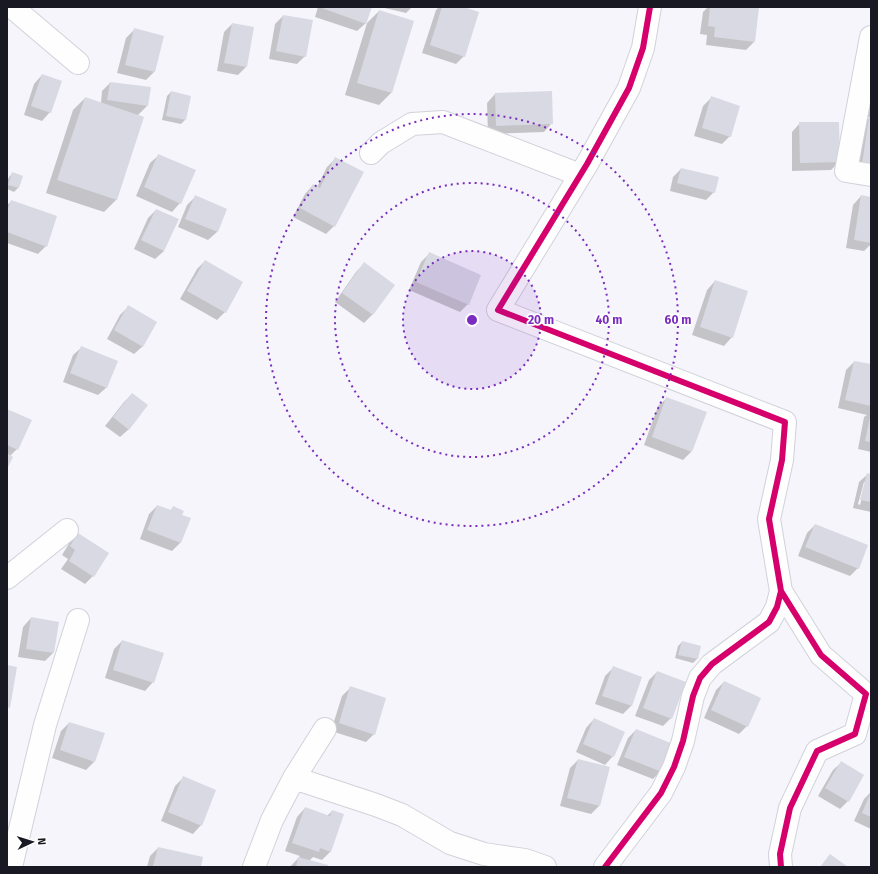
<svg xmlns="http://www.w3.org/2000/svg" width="878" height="874" font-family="'Fira Sans',sans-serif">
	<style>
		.shadow { fill: #0003; fill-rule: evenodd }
		.building { fill: #d8d9e3 }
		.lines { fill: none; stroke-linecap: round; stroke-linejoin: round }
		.minor-casing { stroke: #d1d2da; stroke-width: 24 }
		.minor { stroke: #fefefe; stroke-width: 22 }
		.cycleway-casing { stroke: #fff; stroke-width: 8 }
		.cycleway { stroke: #d6006c; stroke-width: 6 }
		.ring { fill: none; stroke: #7b2cbf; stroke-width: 2; stroke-dasharray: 2 4 }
		.centre { fill: #7b2cbf; stroke: #fff; stroke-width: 2 }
		.ring-label { font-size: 12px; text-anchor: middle; font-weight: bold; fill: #7b2cbf; stroke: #fff; stroke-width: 3.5; stroke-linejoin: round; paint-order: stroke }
	</style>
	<rect width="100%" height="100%" fill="#f5f5fb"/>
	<path class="shadow" d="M318 7H371L366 23 357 31 315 17Z
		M380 7H412L406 13Z
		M439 7H461L464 56 456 64 422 53 436 10Z
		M708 7H758L754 42 746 50 706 45 707 35 700 34 703 12Z
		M379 11 413 21 391 93 379 105 345 95 367 23Z
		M283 16 305 56 297 64 269 59 275 24Z
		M232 24 246 67 238 75 217 71 224 32Z
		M134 30 163 37 154 72 146 80 117 73 126 38Z
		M42 75 50 112 42 121 24 115 34 84Z
		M871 82V174L854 172 861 126 870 117H866Z
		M110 83 147 106 138 115 143 117 116 200 104 212 46 193 73 110 85 98 101 103 102 91Z
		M171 92 185 120 181 124 162 120 167 96Z
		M495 94 552 123 544 132 488 134 487 103Z
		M711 98 730 136 722 144 694 136 703 106Z
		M800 123 839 162 831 170 792 171V132Z
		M159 155 180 203 172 212 136 196 150 163Z
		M336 158 334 226 326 234 293 217 305 194 313 185 317 187 327 167Z
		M681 169 714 192 706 200 670 191 673 177Z
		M13 173 22 176 18 188 14 192 7 189V182L9 177Z
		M861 196 871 198V244L864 251 846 248 853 205Z
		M195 197 226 209 217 232 208 240 178 227 187 205Z
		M12 201 46 246 38 254 7 243V205Z
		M156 210 164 251 155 259 134 249 148 218Z
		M429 254 468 304 460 312 409 290 421 262Z
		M205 261 225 312 217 320 180 299 197 269Z
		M364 264 393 285 372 315 364 323 335 302 356 272Z
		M715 281 732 337 724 346 692 335 707 290Z
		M128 307 143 346 134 354 107 339 120 315Z
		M82 347 107 387 98 395 63 382 73 355Z
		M854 362 871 365V452L858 449 864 417 867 415 838 408 846 370Z
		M132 394 129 429 120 437 105 426 124 402Z
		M667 398 691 452 683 460 644 445 658 406Z
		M7 410 17 449 10 456 7 467Z
		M868 474 871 475V512L853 508 859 482ZM864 482H866L860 505 858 504Z
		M157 506 170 511 173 508 181 515 189 519 180 543 172 551 140 539 149 514Z
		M815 525 858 568 850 576 798 556 807 533Z
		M78 534 93 576 85 584 61 569 68 559 62 555 70 542Z
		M31 618 53 653 45 661 18 657 23 627Z
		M122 641 153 682 145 691 105 678 114 649Z
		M682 642 700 646 697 659 693 663 675 658 678 646Z
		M613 668 641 678 631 706 623 714 595 704 605 676Z
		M657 672 671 718 663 726 635 716 649 680Z
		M724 682 747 726 739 734 704 718 716 690Z
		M350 688 374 734 366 742 331 731 342 696Z
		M594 719 613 756 605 765 576 752 586 728Z
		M69 723 94 762 86 770 52 758 61 731Z
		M636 730 661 771 653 779 617 765 628 738Z
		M578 760 599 806 591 814 560 806 570 768Z
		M842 762 848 801 840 809 818 796 833 770Z
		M183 778 201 825 193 834 161 821 175 786Z
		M871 792V829L854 821 864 799Z
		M305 808 327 816 332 811 330 852 322 860 313 857 309 861 327 867H290L300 856 285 851 297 817Z
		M158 848 200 867H147L150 856Z"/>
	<path class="building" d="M323 7H372L366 24 322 8Z
		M442 7H464L479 12 465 57 430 45Z
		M710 7H759L755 42 714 37 715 27 708 26Z
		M379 10 414 21 392 93 357 83Z
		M283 15 313 20 306 57 276 51Z
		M232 23 254 27 247 67 224 63Z
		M134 28 164 36 155 72 125 65Z
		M42 74 62 81 51 113 31 106Z
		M110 82 151 87 148 106 107 100Z
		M171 91 191 96 186 120 166 116Z
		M552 91 553 124 496 126 495 93Z
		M711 96 740 106 731 137 702 128Z
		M85 97 144 117 117 200 57 180Z
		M869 117 871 118V165L862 164Z
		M799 122H839L840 162 800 163Z
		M158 154 196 170 181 204 144 187Z
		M335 157 364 172 335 227 300 208 313 184 320 188Z
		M681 168 719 177 715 193 677 183Z
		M12 172 23 176 19 188 8 185Z
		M195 195 227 209 218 232 185 219Z
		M861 195 871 197V243L854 240Z
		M11 200 57 216 47 247 7 232V211Z
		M156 209 179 219 164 251 141 240Z
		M429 252 481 275 469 305 416 282Z
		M205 260 243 282 226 313 187 291Z
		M364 262 395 285 373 315 342 293Z
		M715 280 748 291 733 338 700 327Z
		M128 305 157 322 143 347 114 330Z
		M81 346 118 361 107 388 70 373Z
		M854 361 871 364V406L845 400Z
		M132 393 148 405 129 430 113 417Z
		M666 397 707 412 692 452 652 437Z
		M7 409 32 420 18 450 7 445Z
		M870 417H871V442L865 441Z
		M7 453 13 457 7 469Z
		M867 473 871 474V502L860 500Z
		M157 505 171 510 173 506 184 511 182 515 191 518 181 543 147 530Z
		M815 524 868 545 859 569 805 547Z
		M78 533 109 553 94 577 69 561 75 550 70 546Z
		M31 617 59 622 54 653 26 649Z
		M122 640 164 653 154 683 113 670Z
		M682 641 701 646 698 659 678 655Z
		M7 665 17 667 10 708 7 707Z
		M613 666 642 677 632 706 602 696Z
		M657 671 686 682 672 719 643 708Z
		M724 681 761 698 748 727 711 710Z
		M350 686 386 698 375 735 339 723Z
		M594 718 625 732 614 757 583 744Z
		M69 722 105 733 95 762 60 750Z
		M636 729 673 744 662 772 624 757Z
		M578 759 610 767 600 806 567 798Z
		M841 761 864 775 849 802 825 788Z
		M183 776 216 790 202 826 168 812Z
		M871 792V817L862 813Z
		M305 807 330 816 332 810 344 814 331 852 320 848 319 852 292 843Z
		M158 847 203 857 201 867H158L153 866Z
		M830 854 848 867H820Z
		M298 857 328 865V867H296Z"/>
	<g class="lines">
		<g class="minor-casing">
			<path id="minor" d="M12 7 78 63
				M650 7 643 48 629 88 587 164 498 310 785 422 782 460 769 519 781 591 821 655 866 694 855 734 817 751 790 808 780 854 781 867
				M871 37 846 171 871 175
				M371 153 381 143 412 124 443 122 580 175
				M7 578 67 530
				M294 778 376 805 402 815 450 843 484 854 525 860 545 867
				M11 867 45 725 78 620
				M254 867 272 820 294 778 325 729
				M605 867 661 793 674 767 683 741 693 696 700 678 712 664 769 622 777 607 781 591"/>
		</g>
		<use href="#minor" class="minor"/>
		<g class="cycleway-casing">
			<path id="cycleway" d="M650 7 643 48 629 88 587 164 498 310 785 422 782 460 769 519 781 591 821 655 866 694 855 734 817 751 790 808 780 854 781 867
				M605 867 661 793 674 767 683 741 693 696 700 678 712 664 769 622 777 607 781 591"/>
		</g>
		<use href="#cycleway" class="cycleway"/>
	</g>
	<circle cx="472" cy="320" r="69" fill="#7b2cbf" fill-opacity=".12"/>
	<g class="ring">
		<circle cx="472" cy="320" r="69"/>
		<circle cx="472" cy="320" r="137"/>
		<circle cx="472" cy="320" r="206"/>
	</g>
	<circle cx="472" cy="320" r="6" class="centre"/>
	<g class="ring-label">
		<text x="541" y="324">20 m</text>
		<text x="609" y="324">40 m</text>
		<text x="678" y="324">60 m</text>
	</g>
	<rect width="878" height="874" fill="none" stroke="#181922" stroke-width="16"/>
	<g transform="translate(32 842) rotate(86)" stroke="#ffffff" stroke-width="3" paint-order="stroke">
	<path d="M0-3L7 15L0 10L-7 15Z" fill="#181922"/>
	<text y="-6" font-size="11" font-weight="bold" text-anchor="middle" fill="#181922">N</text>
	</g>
</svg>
